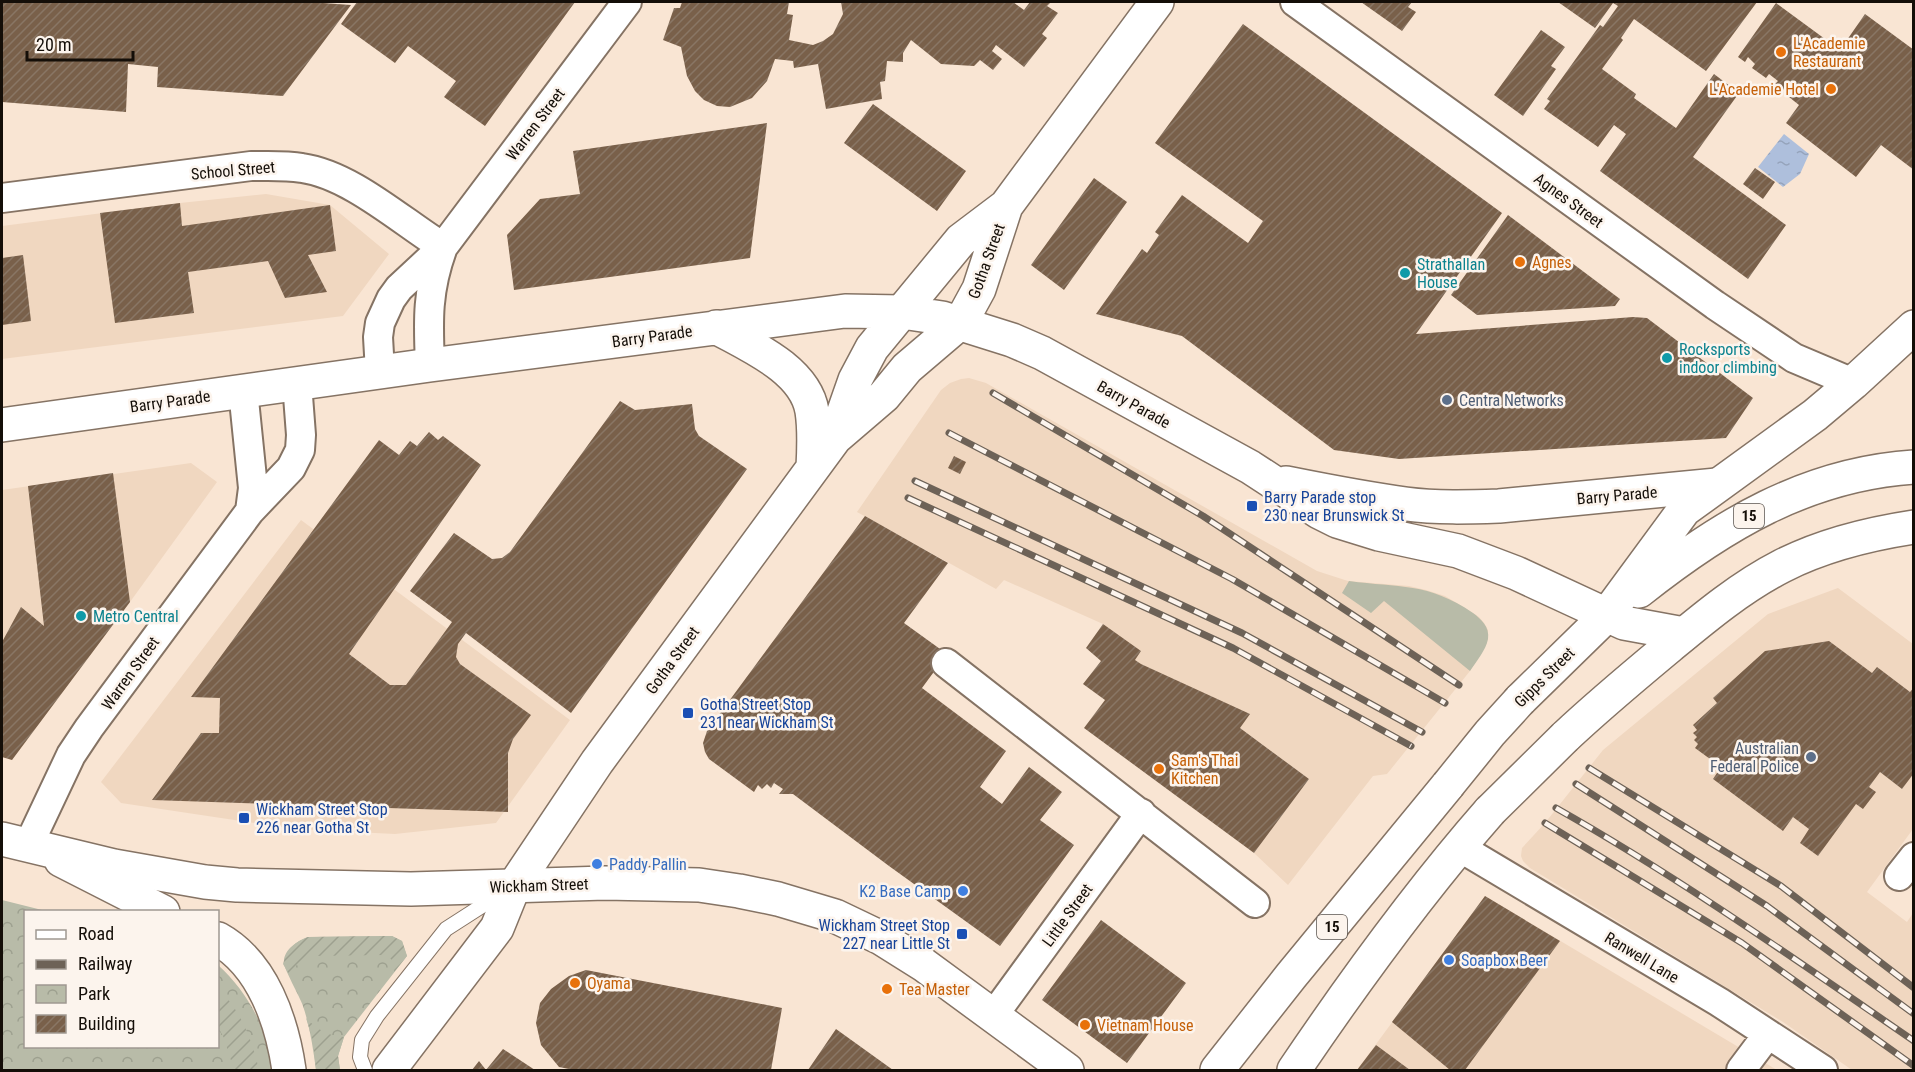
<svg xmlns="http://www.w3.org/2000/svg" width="1915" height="1072" font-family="'Roboto Condensed',sans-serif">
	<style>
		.built { fill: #f0d7c0 }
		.grass { fill: #b8bba8 }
		.park { fill: url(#park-crowns) }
		.garden { fill: url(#garden-furrows) }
		.water { fill: url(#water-ripples) }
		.building { fill: url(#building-hatch) }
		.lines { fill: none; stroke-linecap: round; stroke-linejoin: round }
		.service-casing { stroke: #857364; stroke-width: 16 }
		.minor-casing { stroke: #857364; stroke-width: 32 }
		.tertiary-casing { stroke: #857364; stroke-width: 36 }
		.primary-casing { stroke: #857364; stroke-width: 36 }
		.trunk-casing { stroke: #857364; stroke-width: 36 }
		.service { stroke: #fff; stroke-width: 14 }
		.minor { stroke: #fff; stroke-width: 28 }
		.tertiary { stroke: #fff; stroke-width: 33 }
		.primary { stroke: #fff; stroke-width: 33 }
		.trunk { stroke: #fff; stroke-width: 33 }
		.rail-casing { stroke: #6d6257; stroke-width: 7 }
		.rail { stroke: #fcf4ed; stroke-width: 4.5; stroke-dasharray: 14; stroke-linecap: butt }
		.trunk-bridge-casing { stroke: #857364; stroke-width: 36; stroke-linecap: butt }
		.trunk-bridge { stroke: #fff; stroke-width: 33 }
		.food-dot { fill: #e8710a; stroke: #fcf4ed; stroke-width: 2 }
		.culture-dot { fill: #0f9aa8; stroke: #fcf4ed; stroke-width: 2 }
		.service-dot { fill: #5c6f8a; stroke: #fcf4ed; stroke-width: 2 }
		.transit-dot { fill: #1a4fb4; stroke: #fcf4ed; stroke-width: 2 }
		.shop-dot { fill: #3f7fe0; stroke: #fcf4ed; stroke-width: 2 }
		.labels { text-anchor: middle; stroke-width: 5; stroke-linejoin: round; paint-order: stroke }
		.shield { fill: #fcf4ed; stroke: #5a534d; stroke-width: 1.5 }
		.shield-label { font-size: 15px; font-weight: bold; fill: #140e08 }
		.food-label { font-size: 16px; fill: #c56008; stroke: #fcf4ed; text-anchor: start }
		.street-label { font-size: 16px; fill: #140e08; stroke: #fcf4ed }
		.culture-label { font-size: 16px; fill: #0d838f; stroke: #fcf4ed; text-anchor: start }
		.service-label { font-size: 16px; fill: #4e5e75; stroke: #fcf4ed; text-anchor: start }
		.transit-label { font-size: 16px; fill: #164399; stroke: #fcf4ed; text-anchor: start }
		.shop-label { font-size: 16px; fill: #366cbe; stroke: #fcf4ed; text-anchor: start }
	</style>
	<defs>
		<pattern id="park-crowns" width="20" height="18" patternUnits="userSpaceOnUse" patternTransform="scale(1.5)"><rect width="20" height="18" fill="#b8bba8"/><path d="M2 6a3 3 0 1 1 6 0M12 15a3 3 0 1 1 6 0" fill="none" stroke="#9da08f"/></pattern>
		<pattern id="garden-furrows" width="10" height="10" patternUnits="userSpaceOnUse" patternTransform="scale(1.5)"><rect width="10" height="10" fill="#b8bba8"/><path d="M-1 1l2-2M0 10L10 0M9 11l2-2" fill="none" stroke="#9da08f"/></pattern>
		<pattern id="water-ripples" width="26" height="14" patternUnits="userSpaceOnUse" patternTransform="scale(1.5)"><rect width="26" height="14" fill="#aebfdc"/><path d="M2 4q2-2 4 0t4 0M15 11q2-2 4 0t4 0" fill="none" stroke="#95a3bb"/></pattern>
		<pattern id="building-hatch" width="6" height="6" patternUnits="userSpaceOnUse" patternTransform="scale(1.5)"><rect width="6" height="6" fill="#79604a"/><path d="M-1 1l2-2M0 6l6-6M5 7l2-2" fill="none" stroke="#897665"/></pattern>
	</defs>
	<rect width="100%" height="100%" fill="#f9e5d3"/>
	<path class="built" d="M266 194 330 205 389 254 343 316 2 359V226L180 203Z
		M969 378 986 383 1317 571 1348 581 1409 586 1426 590 1445 596 1462 606 1479 617 1484 623 1488 630V638L1486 645 1470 671 1387 774 1373 776 1288 885 1254 853 1309 779 1240 728 1249 715 1141 664 1135 660 1140 652 1103 624 1004 580 996 589 857 512 941 390 950 383 961 379Z
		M191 463 217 482 130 602 12 760 2 757V490Z
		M301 520 570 720 496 823 395 834 295 829 121 803 101 782Z
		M1838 588 1913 644V829L1867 892 1907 922 1913 913V1070H1852L1783 1022 1530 868 1523 861 1521 856 1522 848 1545 823 1603 750 1768 614Z
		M1485 896 1777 1070H1357Z"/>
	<path class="grass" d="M1349 581C1399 588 1428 582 1473 613 1481 619 1490 627 1488 639 1486 650 1476 662 1470 671L1384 601 1371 613 1342 593Z"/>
	<path class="park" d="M2 900 46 911 26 912V1046H218V965C249 993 267 1030 275 1070H2Z
		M392 936 402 941 407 956 344 1037 338 1056 340 1070H316C313 1048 310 1027 303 1006 300 997 284 969 284 963 283 950 297 941 308 937Z"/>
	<path class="garden" d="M392 936 402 941 407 956 394 972C395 963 393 959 385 955L312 956C300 959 295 966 290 976L283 964C287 950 294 942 308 937Z
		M226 997C244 1018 253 1044 259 1070H234L224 1038 218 1027V1003Z
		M306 1018C318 1030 328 1036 344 1037L338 1056 340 1070H316L313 1041Z"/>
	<path class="water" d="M1784 134 1809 154 1800 174 1783 187 1758 167Z"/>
	<path class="building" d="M3 2H309L351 5 283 96 157 87 158 67 128 64 126 112 2 102V29Z
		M357 2H575L485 126 444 97 456 81 408 46 395 63 341 24Z
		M682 2H789L787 14 793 15 789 40 813 45 823 41 833 34 843 14 841 2H1013L1024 10 1030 2H1051L1047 6 1058 13 1042 34 1047 38 1024 67 996 45 992 51 1002 59 993 70 980 60 974 66 941 64 911 40 903 53V62L887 61 885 81 880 82 882 99 826 109 818 64 794 68 793 61 775 59 767 81 759 90 752 98 730 107 717 106 704 100 695 91 687 76 681 47 663 40 674 8H680Z
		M1361 2H1412L1408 7 1416 12 1402 31Z
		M1558 2H1757L1706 71 1634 19 1621 38 1623 40 1602 69 1636 94 1634 98 1676 128 1714 74 1739 93 1693 157 1786 225 1748 279 1600 171 1626 134 1614 125 1598 147 1544 109 1550 101 1547 99 1600 25 1603 27 1618 6 1613 3 1595 28Z
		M1776 3 1840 50 1865 14 1914 50V170L1881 145 1856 177 1786 123 1799 105 1789 97 1792 93 1785 87 1783 90 1775 84 1778 81 1769 74 1766 78 1752 68 1755 64 1748 57 1745 62 1738 57Z
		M1243 24 1502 213 1416 334 1633 317 1647 318 1753 398 1726 438 1399 459 1334 450 1182 336 1096 314 1142 249 1147 253 1159 235 1155 232 1182 195 1248 243 1263 221 1155 143Z
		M1541 30 1565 47 1551 66 1556 69 1523 116 1494 95Z
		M873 104 966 171 937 211 844 143Z
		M767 123 750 258 514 290 507 235 540 199 580 194 573 151Z
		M1755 168 1775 182 1763 199 1743 184Z
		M1094 178 1127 202 1064 290 1031 265Z
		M180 203 182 226 330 205 336 251 308 255 327 292 285 298 268 261 188 272 194 313 115 323 100 213Z
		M1508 215 1620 299 1615 306 1477 315 1451 295Z
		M23 255 31 321 2 325V258Z
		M620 401 635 410 692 404 695 429 699 436 747 469 571 713 466 633 458 644 456 657 460 664 531 715 513 739 508 753V812L152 800 201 733H219L220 698 191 697 379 440 399 455 410 441 417 446 429 432 438 440 443 436 481 465 349 654 390 685H406L452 622 410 591 454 533 492 559 502 558 510 552Z
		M954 456 966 462 960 474 948 468Z
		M113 473 130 602 12 760 2 757V642L21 607 44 626 28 486Z
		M865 516 948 563 904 623 947 654 922 688 1006 751 980 787 1002 804 1029 767 1062 792 1040 820 1074 845 1000 946 889 866 793 794H779L783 789 774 783 771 788 767 784 762 789 758 785 754 792 709 759 705 752 703 743 707 731Z
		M1103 624 1141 651 1135 660 1141 664 1250 714 1240 728 1309 779 1254 853 1084 728 1105 700 1083 684 1101 661 1086 648Z
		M1829 641 1872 673 1877 667 1910 692 1914 687V773L1902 789 1880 772 1869 787 1876 792 1863 809 1856 804 1818 856 1800 843 1809 829 1793 817 1783 831 1713 779 1721 767 1695 748 1698 744 1694 740 1697 737 1693 733 1697 730 1693 725 1717 703 1713 698 1765 651Z
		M1485 896 1560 941 1465 1070H1450L1392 1022Z
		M1101 920 1186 983 1127 1063 1042 1000Z
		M586 970 782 1008 771 1070H574L559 1067 541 1045 536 1023 540 1003 551 989 569 976Z
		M836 1029 893 1070H808Z
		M1376 1045 1410 1070H1357Z
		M503 1049 535 1070H472L479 1061 486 1070Z"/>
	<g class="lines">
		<g class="service-casing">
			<path id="service" d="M365 1070 360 1057 362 1040 377 1016 446 929 502 893"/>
		</g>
		<g class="minor-casing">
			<path id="minor" d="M1295 2 1715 305 1794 358 1853 383
				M2 198 251 166C269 166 285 165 302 168 351 175 401 221 443 247
				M430 365C428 320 427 290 443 247
				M380 372 378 337 380 323 391 299 399 288 443 247 627 2
				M243 390 253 488 250 511
				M946 663 1255 903
				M28 846 71 755 89 728 250 511 291 468 300 450 301 435 297 383
				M1459 847 1719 1002 1823 1070
				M1899 876 1914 857
				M993 1016 1141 813
				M1741 1070 1768 1034"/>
		</g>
		<g class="tertiary-casing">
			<path id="tertiary" d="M716 327C750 346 805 369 812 411 815 430 814 449 813 468
				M2 425 430 365 845 311 902 312 942 318 1012 340 1042 353 1250 467 1319 512 1337 521 1379 534 1458 551 1516 573 1624 623 1684 634
				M835 437 855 380 872 348 961 240 1006 206 1157 2
				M1286 483C1326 491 1366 499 1406 504 1437 508 1469 507 1499 506L1717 485
				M61 860 163 912
				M218 939C263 964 282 1022 289 1070
				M389 1070 497 928 514 886 597 762 835 438 884 396 907 368 961 322 979 289 1006 206"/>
		</g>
		<g class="primary-casing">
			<path id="primary" d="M2 839 114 866 205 882 237 885 411 889 605 883 653 884 699 885 739 891 778 899 835 916 881 938 924 965 1067 1070"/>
		</g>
		<g class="trunk-casing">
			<path id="trunk" d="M1639 591C1721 526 1806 474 1914 467
				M1520 700 1606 616 1684 510 1815 415 1853 383 1914 327
				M1565 737C1599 705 1634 676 1670 646 1705 617 1741 587 1782 566 1823 545 1868 534 1914 527
				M1217 1070 1291 976 1448 785
				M1294 1070C1355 980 1418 893 1490 811"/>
		</g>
		<use href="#service" class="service"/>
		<use href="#minor" class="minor"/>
		<use href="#tertiary" class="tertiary"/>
		<use href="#primary" class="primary"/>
		<use href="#trunk" class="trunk"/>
		<g class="rail-casing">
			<path id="rail" d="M993 393 1203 516 1459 685
				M949 433 1232 579 1445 703
				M915 481 1242 633 1422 732
				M908 498 1233 648 1411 746
				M1589 768 1781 886 1914 988
				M1576 784 1767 906 1914 1014
				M1556 808C1680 878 1796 960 1914 1041
				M1545 823 1742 943 1914 1066"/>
		</g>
		<use href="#rail" class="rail"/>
		<g class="trunk-bridge-casing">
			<path id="trunk-bridge" d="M1448 785 1490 733 1520 700
				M1490 811 1565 737"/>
		</g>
		<use href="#trunk-bridge" class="trunk-bridge"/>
	</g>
	<g class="food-dot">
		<circle cx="1781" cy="52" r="6"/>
		<circle cx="1831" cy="89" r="6"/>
		<circle cx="1520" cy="262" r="6"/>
		<circle cx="1159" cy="769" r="6"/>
		<circle cx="575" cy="983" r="6"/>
		<circle cx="887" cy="989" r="6"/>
		<circle cx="1085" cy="1025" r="6"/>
	</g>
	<g class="culture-dot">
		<circle cx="1405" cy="273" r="6"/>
		<circle cx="1667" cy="358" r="6"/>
		<circle cx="81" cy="616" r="6"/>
	</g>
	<g class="service-dot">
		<circle cx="1447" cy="400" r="6"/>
		<circle cx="1811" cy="757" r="6"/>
	</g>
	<g class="transit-dot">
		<rect x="1246" y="500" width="12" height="12" rx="3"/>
		<rect x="682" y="707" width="12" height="12" rx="3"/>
		<rect x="238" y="812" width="12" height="12" rx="3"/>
		<rect x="956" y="928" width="12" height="12" rx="3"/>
	</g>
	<g class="shop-dot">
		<circle cx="597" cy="864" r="6"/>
		<circle cx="963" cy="891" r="6"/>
		<circle cx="1449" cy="960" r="6"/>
	</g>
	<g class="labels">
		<g class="shield">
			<rect x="1734" y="504" width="30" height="24" rx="4.5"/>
			<rect x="1317" y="915" width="30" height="24" rx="4.5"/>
		</g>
		<g class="shield-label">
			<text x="1749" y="521">15</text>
			<text x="1332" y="932">15</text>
		</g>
		<g class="food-label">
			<text x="1793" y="49">L'Academie<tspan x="1793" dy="18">Restaurant</tspan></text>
			<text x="1819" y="95" text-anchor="end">L'Academie Hotel</text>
			<text x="1532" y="268">Agnes</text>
			<text x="1171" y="766">Sam's Thai<tspan x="1171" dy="18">Kitchen</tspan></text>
			<text x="587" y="989">Oyama</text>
			<text x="899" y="995">Tea Master</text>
			<text x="1097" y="1031">Vietnam House</text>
		</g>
		<g class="street-label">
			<text transform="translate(535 124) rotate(-53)" y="6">Warren Street</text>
			<text transform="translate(233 170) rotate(-5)" y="6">School Street</text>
			<text transform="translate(1569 200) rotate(36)" y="6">Agnes Street</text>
			<text transform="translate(986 261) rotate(-70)" y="6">Gotha Street</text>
			<text transform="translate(652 336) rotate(-8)" y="6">Barry Parade</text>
			<text transform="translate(170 401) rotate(-8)" y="6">Barry Parade</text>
			<text transform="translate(1134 404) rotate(29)" y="6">Barry Parade</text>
			<text transform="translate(1617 495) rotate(-5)" y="6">Barry Parade</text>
			<text transform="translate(672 660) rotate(-54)" y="6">Gotha Street</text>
			<text transform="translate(130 673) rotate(-54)" y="6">Warren Street</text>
			<text transform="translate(1544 677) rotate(-45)" y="6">Gipps Street</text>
			<text transform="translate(539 885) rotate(-2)" y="6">Wickham Street</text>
			<text transform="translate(1067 915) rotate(-54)" y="6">Little Street</text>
			<text transform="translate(1642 957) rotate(31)" y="6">Ranwell Lane</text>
		</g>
		<g class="culture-label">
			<text x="1417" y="270">Strathallan<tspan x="1417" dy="18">House</tspan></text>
			<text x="1679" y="355">Rocksports<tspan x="1679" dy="18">indoor climbing</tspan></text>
			<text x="93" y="622">Metro Central</text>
		</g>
		<g class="service-label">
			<text x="1459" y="406">Centra Networks</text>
			<text x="1799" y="754" text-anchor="end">Australian<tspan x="1799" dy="18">Federal Police</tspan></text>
		</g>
		<g class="transit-label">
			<text x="1264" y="503">Barry Parade stop<tspan x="1264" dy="18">230 near Brunswick St</tspan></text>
			<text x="700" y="710">Gotha Street Stop<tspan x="700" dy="18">231 near Wickham St</tspan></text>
			<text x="256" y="815">Wickham Street Stop<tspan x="256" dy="18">226 near Gotha St</tspan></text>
			<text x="950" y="931" text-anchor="end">Wickham Street Stop<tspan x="950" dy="18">227 near Little St</tspan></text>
		</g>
		<g class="shop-label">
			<text x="609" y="870">Paddy Pallin</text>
			<text x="951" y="897" text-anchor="end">K2 Base Camp</text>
			<text x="1461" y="966">Soapbox Beer</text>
		</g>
	</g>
	<rect width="1915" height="1072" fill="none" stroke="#140e08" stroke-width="6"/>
	<rect x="24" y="910" width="195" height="138" fill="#fcf4ed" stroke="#9f9891" stroke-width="1.5"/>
	<rect x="36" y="930" width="30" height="9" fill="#ffffff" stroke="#9f9891" stroke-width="1.5"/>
	<text x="78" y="940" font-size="18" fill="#140e08">Road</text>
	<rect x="36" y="960" width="30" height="9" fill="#6d6257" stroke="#9f9891" stroke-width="1.5"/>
	<text x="78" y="970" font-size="18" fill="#140e08">Railway</text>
	<rect x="36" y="985" width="30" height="18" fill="url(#park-crowns)" stroke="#9f9891" stroke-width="1.5"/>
	<text x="78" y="1000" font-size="18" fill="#140e08">Park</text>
	<rect x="36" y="1015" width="30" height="18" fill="url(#building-hatch)" stroke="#9f9891" stroke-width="1.5"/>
	<text x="78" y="1030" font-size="18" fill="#140e08">Building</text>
	<path d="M27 51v9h106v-9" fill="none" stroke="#140e08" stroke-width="3"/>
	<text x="36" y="51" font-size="18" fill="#140e08" stroke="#fcf4ed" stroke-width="4.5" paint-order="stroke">20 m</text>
</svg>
